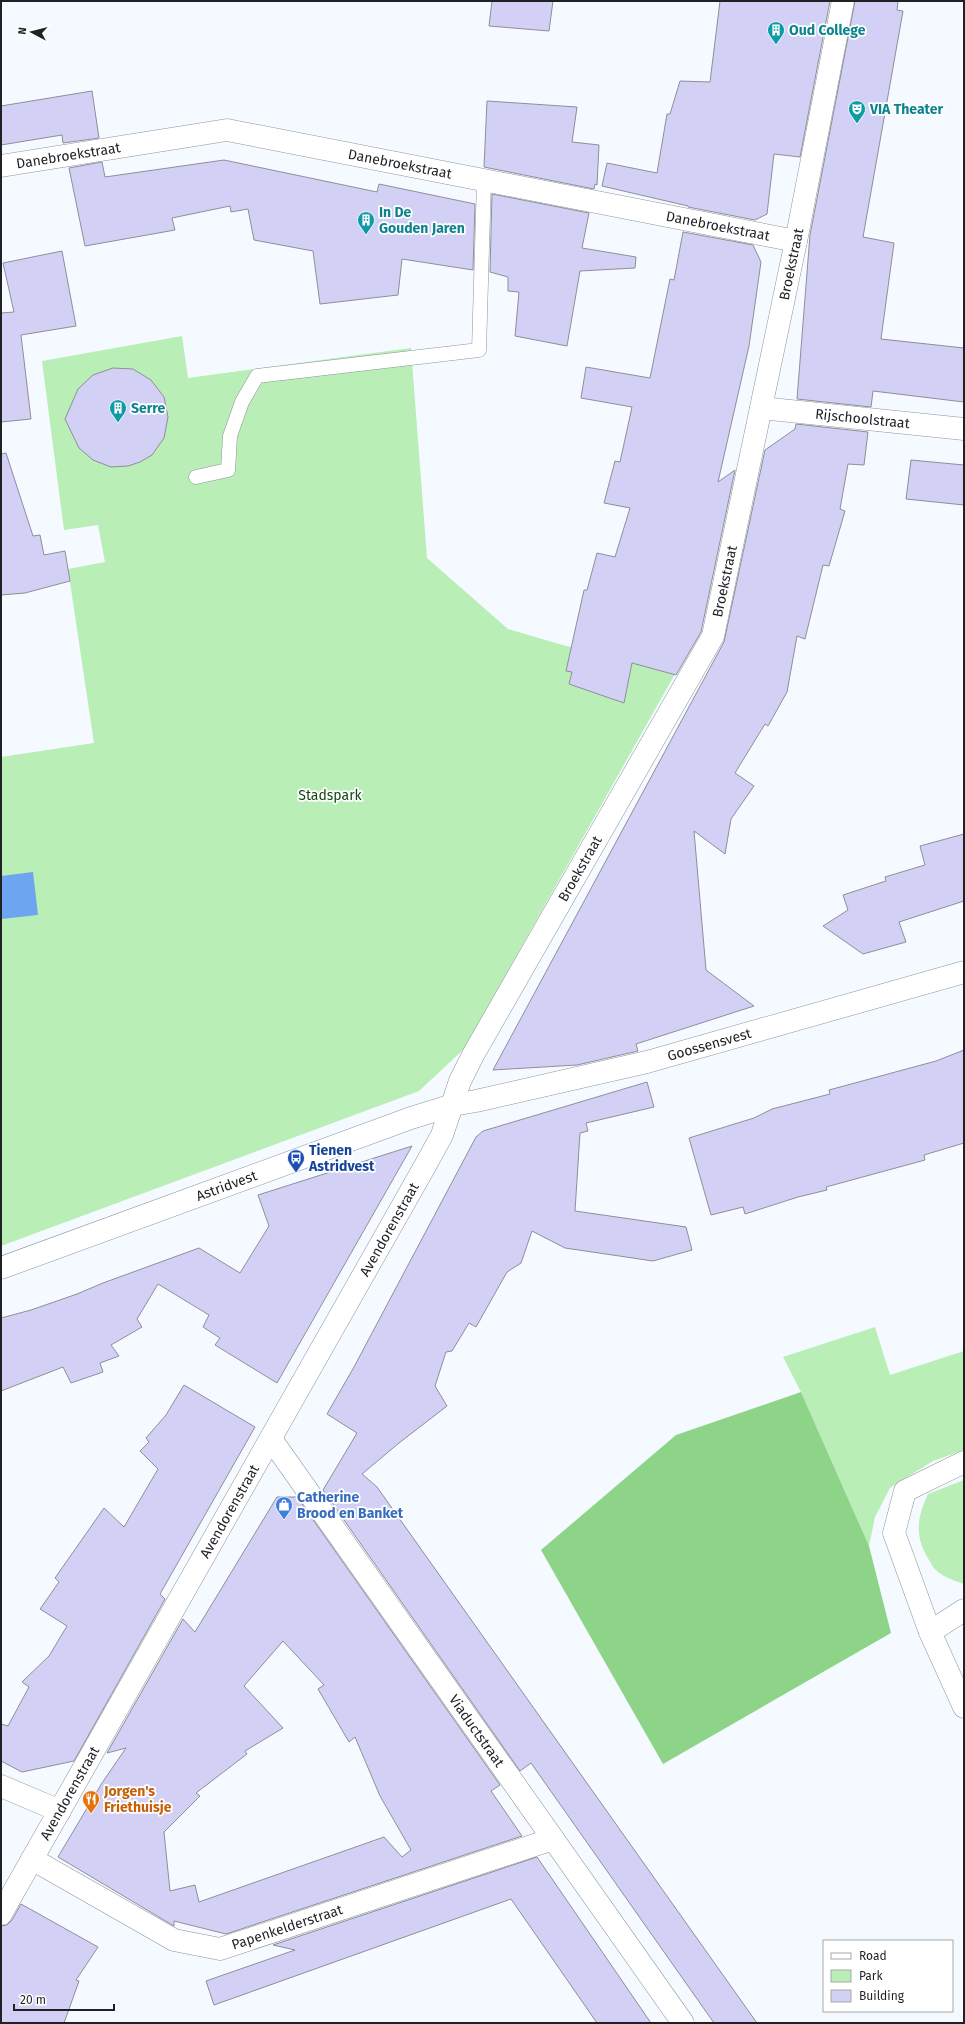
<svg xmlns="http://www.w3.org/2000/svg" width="965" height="2024" font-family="'Fira Sans',sans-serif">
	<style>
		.green { fill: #b9eeb6 }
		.forest { fill: #8dd489 }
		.water { fill: #6da5f0 }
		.building { fill: #d2d1f5; stroke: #8f8e98; fill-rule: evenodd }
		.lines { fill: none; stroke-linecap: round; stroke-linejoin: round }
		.service-casing { stroke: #8d959c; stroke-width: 15 }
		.minor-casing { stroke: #8d959c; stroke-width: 23 }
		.tertiary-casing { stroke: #8d959c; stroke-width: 23 }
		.service { stroke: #fff; stroke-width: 14 }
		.minor { stroke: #fff; stroke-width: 22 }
		.tertiary { stroke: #fff; stroke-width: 22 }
		.labels { text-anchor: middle; stroke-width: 3.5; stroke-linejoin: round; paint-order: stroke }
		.culture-label { font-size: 14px; font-weight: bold; fill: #0d838f; stroke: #fff; text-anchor: start }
		.street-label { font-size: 14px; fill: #1e2225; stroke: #fff }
		.park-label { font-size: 14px; fill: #154615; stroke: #fff }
		.transit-label { font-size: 14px; font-weight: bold; fill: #164399; stroke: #fff; text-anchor: start }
		.shop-label { font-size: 14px; font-weight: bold; fill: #366cbe; stroke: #fff; text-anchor: start }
		.food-label { font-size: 14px; font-weight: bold; fill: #c56008; stroke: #fff; text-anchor: start }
	</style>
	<rect width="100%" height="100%" fill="#f4faff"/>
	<path class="green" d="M182 336 188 378 411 348 427 558 508 629 559 644 675 674 464 1049 419 1091 1 1246V757L94 743 68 569 105 562 98 525 64 530 42 361Z
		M875 1327 890 1375 964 1351V1450L933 1461 890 1488 875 1517 869 1546 801 1392 783 1357Z
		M964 1480V1584C955 1581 943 1577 936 1570 933 1568 931 1563 929 1560 914 1536 917 1518 928 1494Z"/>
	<path class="forest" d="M801 1392 869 1546 891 1633 663 1764 541 1550 676 1435Z"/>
	<path class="water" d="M33 872 38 915 1 919V876Z"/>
	<path class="building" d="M492 1H553L549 31 489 26Z
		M720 1H830L800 157 774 154 767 214 755 220 688 207V206L602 186 607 163 657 173 667 114H670L680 81 710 82Z
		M855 1H898L897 10 903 11 863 237 894 243 881 339 964 348V402L873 391 871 407 797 399 810 235Z
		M92 91 99 138 63 143 62 135 1 145V106Z
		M487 101 577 107 572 142 599 145 597 185 595 184 594 189 484 167Z
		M224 160 377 192 379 184 475 204 473 270 402 259 398 295 320 304 313 251 254 240 248 209 231 212 230 206 172 218 175 230 85 246 69 168 102 162 105 177Z
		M492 194 589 213 582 248 636 257 635 268 580 271 567 346 515 336 519 292 508 291V277L490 272Z
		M683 232 753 245 761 262 749 346 718 482 735 470 701 632 676 675 632 663 624 703 569 684 572 672 566 671 584 590H587L597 553 615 557 630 508 604 503 615 461 620 462 632 407 581 398 586 367 650 378 670 279 674 280Z
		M62 251 76 326 21 335 31 419 1 422V313L14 312 3 263Z
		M113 368 133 369 151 380 164 397 168 417 164 438 152 455 140 462 128 466 111 467 93 460 79 448 65 419 78 389 93 375Z
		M796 424 868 432 864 465 848 464 840 509 845 511 829 566 823 565 805 639 797 636 787 692 768 726 765 724 735 773 754 786 731 819 725 854 694 831 706 970 754 1006 636 1044 638 1051 577 1065 493 1070 724 642 765 450 795 429Z
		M6 453 33 536 40 535 44 555 65 551 70 581 25 593 1 595V454Z
		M911 460 964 465V505L906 499Z
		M964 834V901L899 922 906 942 863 954 823 926 848 910 843 895 886 881 885 877 925 865 920 846Z
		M964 1050V1143L924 1155 925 1160 826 1187 827 1190 798 1197 745 1214 743 1207 711 1215 689 1138 754 1118 772 1109 830 1094 829 1090 936 1061Z
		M647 1082 654 1107 586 1123 588 1131 580 1133 575 1211 686 1227 692 1250 653 1261 565 1248 532 1231 521 1263 507 1272 476 1327 469 1323 452 1351 446 1352 435 1386 447 1406 399 1443 362 1474 377 1487 757 2023H714L531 1763 520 1771 323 1490 357 1433 327 1414 354 1367 476 1137 483 1131Z
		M412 1146 277 1383 215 1345 220 1338 203 1327 209 1315 158 1284 137 1319 142 1327 111 1345 119 1356 100 1363 103 1372 71 1383 63 1367 1 1391V1318L31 1310 77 1294 103 1283 199 1248 240 1273 269 1226 258 1195Z
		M184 1385 255 1427 160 1594 165 1599 74 1761 22 1772 1 1761V1724L8 1726 29 1687 22 1682 49 1656 67 1626 40 1609 59 1582 55 1578 104 1508 124 1527 158 1469 140 1451 149 1442 146 1438 166 1415Z
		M277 1497H297L500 1785 491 1791 522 1836 226 1934 174 1921V1926L58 1857 102 1783 126 1748 107 1753 183 1619 195 1632ZM283 1641 324 1685 318 1689 349 1742 355 1737 380 1796 411 1850 402 1857 384 1837 199 1902 195 1885 170 1891 164 1832 200 1796 196 1793 247 1754 245 1751 283 1728 244 1686Z
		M537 1857 651 2023H597L511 1899 214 2005 206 1981 295 1950 273 1945Z
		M21 1904 98 1947 76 1980 79 1981 64 2023H1V1926L7 1925 12 1920Z"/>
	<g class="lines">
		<g class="service-casing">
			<path id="service" d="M196 477 228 470 230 436 242 402 257 376 479 350 484 180"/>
		</g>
		<g class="minor-casing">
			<g id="minor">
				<path id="s1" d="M1 166 227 130 796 241"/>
				<path id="s2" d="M761 408 964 429"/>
				<path id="s3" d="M271 1439 683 2023"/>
				<path d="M964 1462 905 1491 894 1533 930 1632 964 1707"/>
				<path d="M930 1632 964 1610"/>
				<path d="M1 1786 60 1811"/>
				<path id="s4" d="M32 1859 174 1940 220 1949 553 1839"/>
				<path id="s5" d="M1 1914 425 1166 442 1135 460 1081 473 1055 713 636 796 241 843 1"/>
			</g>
		</g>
		<g class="tertiary-casing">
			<g id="tertiary">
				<path id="s6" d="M1 1268 411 1118 453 1105 476 1101 647 1062 964 972"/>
			</g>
		</g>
		<use href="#service" class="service"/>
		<use href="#minor" class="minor"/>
		<use href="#tertiary" class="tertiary"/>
	</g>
	<defs>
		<g id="building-pin" transform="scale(0.9)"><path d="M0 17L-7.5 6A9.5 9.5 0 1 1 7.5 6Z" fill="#0f9aa8" stroke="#fff"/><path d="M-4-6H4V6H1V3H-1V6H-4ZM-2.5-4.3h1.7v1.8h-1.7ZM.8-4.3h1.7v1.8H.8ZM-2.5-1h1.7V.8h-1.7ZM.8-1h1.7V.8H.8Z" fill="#fff"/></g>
		<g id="theatre-pin" transform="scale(0.9)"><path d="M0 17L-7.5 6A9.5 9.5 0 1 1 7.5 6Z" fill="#0f9aa8" stroke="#fff"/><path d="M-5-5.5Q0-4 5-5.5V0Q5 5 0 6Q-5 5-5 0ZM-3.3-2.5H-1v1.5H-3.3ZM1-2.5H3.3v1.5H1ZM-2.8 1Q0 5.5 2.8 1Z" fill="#fff"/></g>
		<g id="bus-pin" transform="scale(0.9)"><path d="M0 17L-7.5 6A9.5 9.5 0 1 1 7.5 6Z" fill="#1a4fb4" stroke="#fff"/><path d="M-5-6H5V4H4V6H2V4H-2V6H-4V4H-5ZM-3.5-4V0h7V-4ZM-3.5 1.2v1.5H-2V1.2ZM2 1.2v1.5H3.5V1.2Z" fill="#fff"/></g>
		<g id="shop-pin" transform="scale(0.9)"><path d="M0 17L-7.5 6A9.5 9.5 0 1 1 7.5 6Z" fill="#3f7fe0" stroke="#fff"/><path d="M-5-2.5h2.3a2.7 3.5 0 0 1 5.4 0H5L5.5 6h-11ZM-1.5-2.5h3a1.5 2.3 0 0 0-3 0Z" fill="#fff"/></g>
		<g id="restaurant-pin" transform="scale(0.9)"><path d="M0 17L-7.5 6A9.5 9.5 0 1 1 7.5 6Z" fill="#e8710a" stroke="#fff"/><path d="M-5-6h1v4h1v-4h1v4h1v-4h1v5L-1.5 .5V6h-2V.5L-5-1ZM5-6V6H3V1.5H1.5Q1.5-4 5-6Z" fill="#fff"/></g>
	</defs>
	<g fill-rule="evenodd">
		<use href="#building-pin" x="776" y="30"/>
		<use href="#theatre-pin" x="857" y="109"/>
		<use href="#building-pin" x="366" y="220"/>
		<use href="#building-pin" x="118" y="408"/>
		<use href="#bus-pin" x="296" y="1158"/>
		<use href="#shop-pin" x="284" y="1505"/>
		<use href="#restaurant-pin" x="91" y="1799"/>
	</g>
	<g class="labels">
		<g class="culture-label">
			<text x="789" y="35">Oud College</text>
			<text x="870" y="114">VIA Theater</text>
			<text x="379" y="217">In De<tspan x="379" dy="16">Gouden Jaren</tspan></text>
			<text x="131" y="413">Serre</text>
		</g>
		<g class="street-label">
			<text dy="5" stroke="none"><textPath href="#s1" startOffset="68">Danebroekstraat</textPath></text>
			<text dy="5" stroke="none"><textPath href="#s1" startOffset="405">Danebroekstraat</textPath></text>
			<text dy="5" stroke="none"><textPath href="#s1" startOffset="729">Danebroekstraat</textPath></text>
			<text dy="5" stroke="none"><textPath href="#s5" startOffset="1844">Broekstraat</textPath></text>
			<text dy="5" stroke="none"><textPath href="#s2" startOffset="102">Rijschoolstraat</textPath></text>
			<text dy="5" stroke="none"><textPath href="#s5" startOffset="1520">Broekstraat</textPath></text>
			<text dy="5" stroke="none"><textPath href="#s5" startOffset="1196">Broekstraat</textPath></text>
			<text dy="5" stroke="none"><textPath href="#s6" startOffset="744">Goossensvest</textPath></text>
			<text dy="5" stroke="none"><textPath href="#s6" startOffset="240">Astridvest</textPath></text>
			<text dy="5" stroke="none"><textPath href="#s5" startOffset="787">Avendorenstraat</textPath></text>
			<text dy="5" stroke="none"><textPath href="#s5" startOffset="463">Avendorenstraat</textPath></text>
			<text dy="5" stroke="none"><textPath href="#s3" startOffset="357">Viaductstraat</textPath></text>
			<text dy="5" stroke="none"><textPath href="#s5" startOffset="139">Avendorenstraat</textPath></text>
			<text dy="5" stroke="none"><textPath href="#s4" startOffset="281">Papenkelderstraat</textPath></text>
		</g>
		<g class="park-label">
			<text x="330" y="800">Stadspark</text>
		</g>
		<g class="transit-label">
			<text x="309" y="1155">Tienen<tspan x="309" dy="16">Astridvest</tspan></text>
		</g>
		<g class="shop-label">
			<text x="297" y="1502">Catherine<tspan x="297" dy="16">Brood en Banket</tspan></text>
		</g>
		<g class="food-label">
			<text x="104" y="1796">Jorgen's<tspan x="104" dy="16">Friethuisje</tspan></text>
		</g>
	</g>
	<rect width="965" height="2024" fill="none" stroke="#1e2225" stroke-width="4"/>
	<rect x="823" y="1940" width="130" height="72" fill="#ffffff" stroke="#a5a7a8"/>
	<rect x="831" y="1953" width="20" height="6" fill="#ffffff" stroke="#a5a7a8"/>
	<text x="859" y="1960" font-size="12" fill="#1e2225">Road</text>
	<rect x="831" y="1970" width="20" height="12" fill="#b9eeb6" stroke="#a5a7a8"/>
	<text x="859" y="1980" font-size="12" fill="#1e2225">Park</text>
	<rect x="831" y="1990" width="20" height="12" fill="#d2d1f5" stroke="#a5a7a8"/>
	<text x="859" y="2000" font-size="12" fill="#1e2225">Building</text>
	<g transform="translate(32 32) rotate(277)" stroke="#ffffff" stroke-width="3" paint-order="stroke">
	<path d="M0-3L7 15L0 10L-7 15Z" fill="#1e2225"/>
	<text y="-6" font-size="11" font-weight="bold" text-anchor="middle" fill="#1e2225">N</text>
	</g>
	<path d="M14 2004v6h100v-6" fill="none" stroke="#1e2225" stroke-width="2"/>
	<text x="20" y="2004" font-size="12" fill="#1e2225" stroke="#ffffff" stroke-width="3" paint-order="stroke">20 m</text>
</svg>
